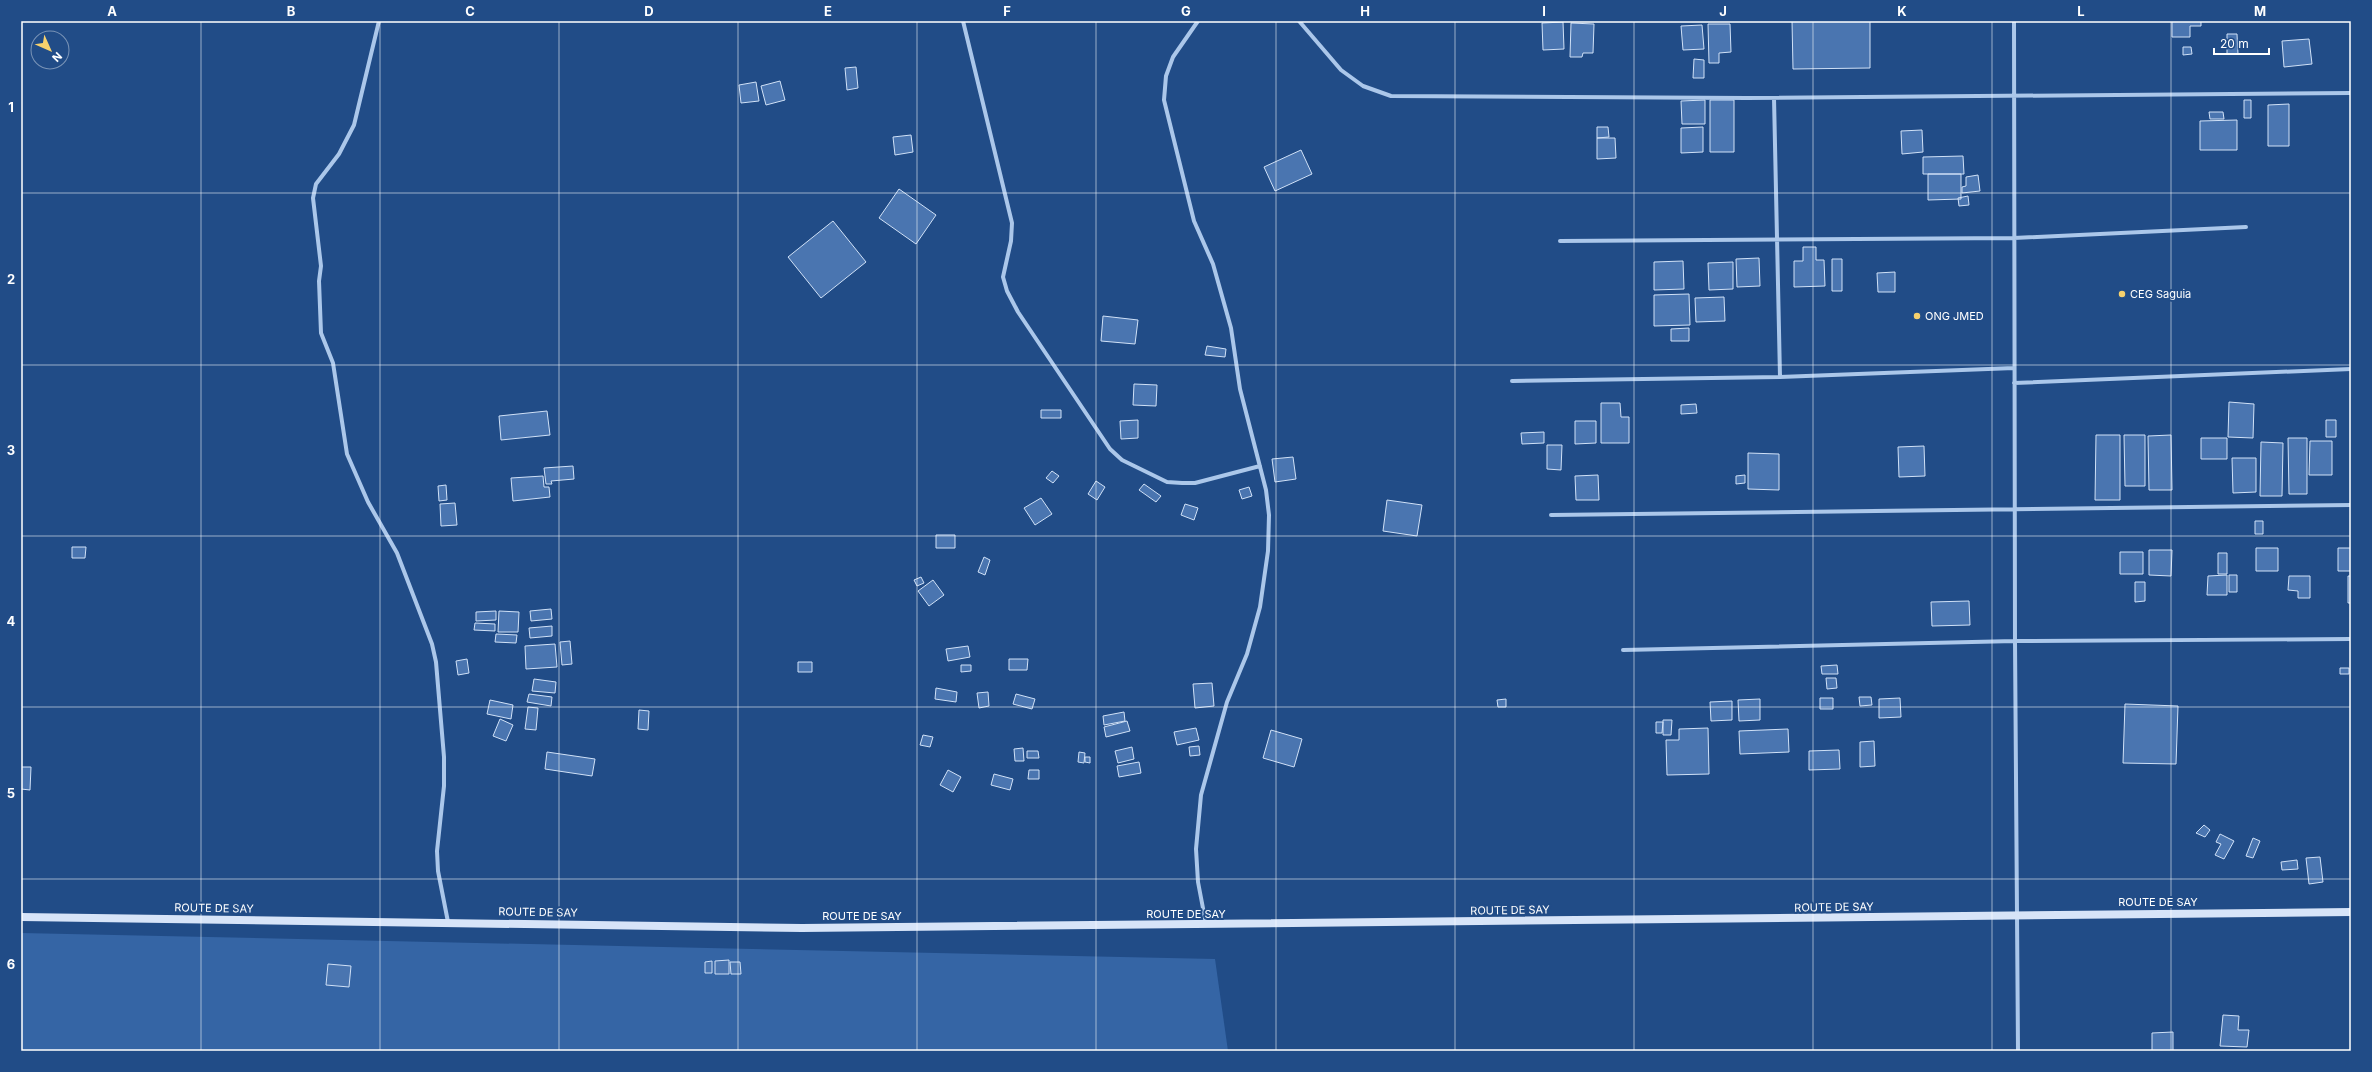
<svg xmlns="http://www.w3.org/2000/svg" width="2372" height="1072" font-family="Inter,sans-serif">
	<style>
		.green { fill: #3565a5 }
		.building { fill: #4a75b0; stroke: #d0e1f7 }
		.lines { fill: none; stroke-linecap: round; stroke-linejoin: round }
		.street { stroke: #abc7ea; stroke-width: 4 }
		.secondary { stroke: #d7e4f8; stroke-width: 8 }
		.grid { fill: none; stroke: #fff; stroke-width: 1; stroke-opacity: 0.55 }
		.poi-dot { fill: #f7d16d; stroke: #214c87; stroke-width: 1.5 }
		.labels { text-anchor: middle; stroke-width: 4; stroke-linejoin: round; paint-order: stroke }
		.poi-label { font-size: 11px; fill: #fff; stroke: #214c87; text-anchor: start }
		.street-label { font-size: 11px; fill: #fff; stroke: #214c87 }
		.neatline { fill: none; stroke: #fff; stroke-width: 1.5 }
		.grid-label { font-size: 13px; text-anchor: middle; font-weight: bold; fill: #fff }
	</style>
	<rect width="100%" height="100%" fill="#214c87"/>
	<path class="green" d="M21 933 1215 959 1228 1051H21Z"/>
	<path class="building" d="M1792 21H1870V68L1793 69Z
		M2172 21H2201V26H2190V37H2172Z
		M1563 22 1564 49 1543 50 1542 23Z
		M1571 23 1594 24 1593 53H1583L1582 57H1570Z
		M1708 24H1730L1731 52 1719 53V63H1709Z
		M1702 25 1704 49 1683 50 1681 26Z
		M2227 34H2237L2238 54H2227Z
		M2309 39 2312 64 2284 67 2282 41Z
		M2183 47H2191L2192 54 2183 55Z
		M1694 59 1704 60V78H1693Z
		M856 67 858 88 847 90 845 68Z
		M780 81 785 100 766 105 761 86Z
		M756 82 759 101 741 103 739 85Z
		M1705 100V124H1682L1681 101Z
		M1710 100H1734V152H1710Z
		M2244 100H2251V118H2244Z
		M2289 104V146H2268V105Z
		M2209 112H2223L2224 119H2210Z
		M2237 120V150H2200V121Z
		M1597 127H1608L1609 137 1597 138Z
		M1703 127V152L1681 153V128Z
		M1922 130 1923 152 1902 154 1901 131Z
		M911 135 913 152 895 155 893 137Z
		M1597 138H1615L1616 158 1597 159Z
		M1301 150 1312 174 1275 191 1264 167Z
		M1963 156 1964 174H1923V157Z
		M1928 174H1961V199L1928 200Z
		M1978 175 1980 191 1962 193V187L1966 186V177Z
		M899 189 936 215 916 244 879 218Z
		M1968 196 1969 205 1959 206 1958 198Z
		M833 221 866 262 821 298 788 257Z
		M1803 247H1816V260H1824L1825 286 1794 287V261H1803Z
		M1759 258 1760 286 1737 287 1736 259Z
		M1832 259H1842V291H1832Z
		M1683 261 1684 289 1654 290V262Z
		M1733 262V289L1709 290 1708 263Z
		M1895 272V292H1878L1877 273Z
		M1689 294 1690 325 1654 326V295Z
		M1724 297 1725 321 1696 322 1695 298Z
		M1103 316 1138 320 1135 344 1101 341Z
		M1689 328V341H1671V329Z
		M1207 346 1226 349 1225 357 1205 355Z
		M1134 384 1157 385 1156 406 1133 405Z
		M2229 402 2254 404 2253 438 2228 437Z
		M1601 403H1620L1621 417H1629V443H1601Z
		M1696 404 1697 413 1681 414V405Z
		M1041 410H1061V418H1041Z
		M547 411 550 435 501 440 499 416Z
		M1138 420V438L1121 439 1120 421Z
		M2326 420H2336V437H2326Z
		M1575 421H1596V443L1575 444Z
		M1544 432V443L1522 444 1521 433Z
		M2096 435H2120V500H2095Z
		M2124 435H2145V486H2125Z
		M2171 435 2172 490H2149L2148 436Z
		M2201 438H2227V459H2201Z
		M2288 438H2307V494H2289Z
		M2310 441H2332V475H2309Z
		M2261 442 2283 443 2282 496H2260Z
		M1547 445H1562L1561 470 1547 469Z
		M1924 446 1925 476 1899 477 1898 447Z
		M1748 453 1779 454V490L1748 489Z
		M1293 457 1296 479 1275 482 1272 459Z
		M2232 458H2256V492L2233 493Z
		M573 466 574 479 551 481 552 484H546L544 468Z
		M1052 471 1059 476 1053 483 1046 478Z
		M1598 475 1599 500H1576L1575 476Z
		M1745 475V483L1736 484V476Z
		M543 476 544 487H549L550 497 513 501 511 478Z
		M1096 481 1105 487 1097 500 1088 494Z
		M1144 484 1161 496 1156 502 1139 490Z
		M446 485 447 500 439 501 438 486Z
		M1249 487 1252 496 1242 499 1239 490Z
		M1041 498 1052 514 1035 525 1024 508Z
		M1387 500 1422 505 1417 536 1383 531Z
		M455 503 457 525 441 526 440 504Z
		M1185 504 1198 508 1194 520 1181 515Z
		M2255 521H2263V534H2255Z
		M936 535H955V548H936Z
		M72 547H86L85 558H72Z
		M2256 548H2278V571H2256Z
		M2338 548H2351V571H2338Z
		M2149 550H2172L2171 576 2149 575Z
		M2120 552H2143V574H2120Z
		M2218 553H2227V574H2218Z
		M984 557 990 560 985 575 978 572Z
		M2227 575V595H2207L2208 576Z
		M2229 575H2237V592H2229Z
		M2289 576H2310V598H2298V591L2288 590Z
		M2348 576H2351V603H2348Z
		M921 577 924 583 917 586 914 580Z
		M933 580 944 595 929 606 918 591Z
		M2135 582H2145V601L2135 602Z
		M1969 601 1970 625 1932 626 1931 602Z
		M551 609 552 619 531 621 530 611Z
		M496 611V620L476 621V612Z
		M499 611 519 612 518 632H498Z
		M475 623 495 624V631L474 630Z
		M552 626V636L530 638 529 628Z
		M496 634 517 635 516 643 495 642Z
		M570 641 572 664 562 665 560 642Z
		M555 644 557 667 526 669 525 646Z
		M968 646 970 657 948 661 946 649Z
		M467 659 469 673 458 675 456 661Z
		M1009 659H1028L1027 670H1009Z
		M798 662H812V672H798Z
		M961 665H971V671L961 672Z
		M1837 665 1838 674H1822L1821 666Z
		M2340 668H2349V674H2340Z
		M1826 678H1836L1837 688 1827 689Z
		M534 679 556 682 555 693 532 691Z
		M1212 683 1214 706 1195 708 1193 684Z
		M936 688 957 692 956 702 935 699Z
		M988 692 989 706 979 708 977 693Z
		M529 694 552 697 551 706 527 702Z
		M1016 694 1035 699 1032 709 1013 704Z
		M1859 697H1871L1872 705 1860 706Z
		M1820 698H1833V709H1820Z
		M1900 698 1901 717 1879 718V699Z
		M1506 699V707H1498L1497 700Z
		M1760 699V720L1739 721 1738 700Z
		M490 700 513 705 511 719 487 714Z
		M1732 701V720L1711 721 1710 702Z
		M2125 704 2178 706 2176 764 2123 763Z
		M528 707 538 708 536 730 525 729Z
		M639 710 649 711 648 730 638 729Z
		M1124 712 1125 721 1104 725 1103 716Z
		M500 719 513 725 506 741 493 736Z
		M1663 720H1672L1671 735H1663Z
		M1127 721 1130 731 1106 737 1104 727Z
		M1656 722H1663L1662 733H1656Z
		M1196 728 1199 740 1177 745 1174 732Z
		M1708 728 1709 774 1667 775 1666 740H1679V729Z
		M1788 729 1789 752 1740 754 1739 731Z
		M1271 730 1302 739 1294 767 1263 758Z
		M923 735 933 737 930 747 920 745Z
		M1874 741 1875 766 1860 767V742Z
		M1199 746 1200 755 1190 756 1189 747Z
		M1132 747 1134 759 1118 763 1115 751Z
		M1023 748 1024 761H1015L1014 749Z
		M1839 750 1840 769 1809 770V751Z
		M1027 751H1038L1039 758H1027Z
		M547 752 595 759 592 776 545 769Z
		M1079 752 1085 753 1084 763 1078 762Z
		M1085 757H1090V763L1085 762Z
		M1139 762 1141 773 1119 777 1117 766Z
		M21 767H31L30 790 21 789Z
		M948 770 961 777 953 792 940 785Z
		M1029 770H1039V779H1028Z
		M994 774 1013 779 1010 790 991 785Z
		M2204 825 2210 830 2205 837 2196 833Z
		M2220 834 2234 841 2224 859 2215 855 2221 844 2216 842Z
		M2253 838 2260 841 2253 858 2246 856Z
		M2320 857 2323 882 2309 884 2306 858Z
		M2297 860 2298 869 2282 870 2281 862Z
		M729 960V974H715V961Z
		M712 961V973H705V962Z
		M730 962H740L741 974H731Z
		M328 964 351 966 349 987 326 985Z
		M2223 1015 2239 1016 2238 1030H2249L2247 1047 2220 1046Z
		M2173 1032V1051H2152V1033Z"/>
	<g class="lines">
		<path class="street" d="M379 21 354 125 339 154 316 184 313 198 321 266 319 281 321 333 333 363 347 454 368 502 397 553 432 644 436 662 444 757V786L437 851 438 871 448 922
			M963 21 1012 223 1011 241 1003 277 1007 291 1018 312 1110 449 1122 460 1167 482 1182 483H1195L1260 466
			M1198 21 1173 57 1166 76 1164 100 1194 221 1213 264 1231 328 1240 389 1266 490 1269 515 1268 551 1260 607 1247 654 1227 702 1201 795 1196 849 1198 882 1206 924
			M1299 21 1341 70 1363 86 1391 96 1747 98 2351 93
			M2014 21 2015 641 2018 1051
			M1774 98 1780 377
			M1560 241 2014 238 2246 227
			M1512 381 1780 377 2014 368
			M2014 383 2351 369
			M1551 515 2351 505
			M1623 650 2015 641 2351 639"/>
		<path class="secondary" d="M21 917 802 928 2351 912"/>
	</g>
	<path class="grid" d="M201 21V1051M380 21V1051M559 21V1051M738 21V1051M917 21V1051M1096 21V1051M1276 21V1051M1455 21V1051M1634 21V1051M1813 21V1051M1992 21V1051M2171 21V1051M21 193H2351M21 365H2351M21 536H2351M21 707H2351M21 879H2351"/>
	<g class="poi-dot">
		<circle cx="2122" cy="294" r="4"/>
		<circle cx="1917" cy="316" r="4"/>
	</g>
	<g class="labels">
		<g class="poi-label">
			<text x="2130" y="298">CEG Saguia</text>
			<text x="1925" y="320">ONG JMED</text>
		</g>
		<g class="street-label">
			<text x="2158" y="906">ROUTE DE SAY</text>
			<text transform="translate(1834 907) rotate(-1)" y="4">ROUTE DE SAY</text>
			<text transform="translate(214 908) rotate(1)" y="4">ROUTE DE SAY</text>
			<text transform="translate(1510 910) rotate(-1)" y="4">ROUTE DE SAY</text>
			<text transform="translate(538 912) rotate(1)" y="4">ROUTE DE SAY</text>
			<text x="1186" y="918">ROUTE DE SAY</text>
			<text x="862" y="920">ROUTE DE SAY</text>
		</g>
	</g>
	<rect width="2372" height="1072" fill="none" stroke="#214c87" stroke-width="44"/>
	<g transform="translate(50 50) rotate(135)"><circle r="19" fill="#214c87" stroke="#7a94b7"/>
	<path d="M0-3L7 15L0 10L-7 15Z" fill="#f7d16d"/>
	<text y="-6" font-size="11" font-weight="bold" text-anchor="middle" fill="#ffffff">N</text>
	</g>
	<path d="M2214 48v6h55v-6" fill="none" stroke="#ffffff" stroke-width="2"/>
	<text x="2220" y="48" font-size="12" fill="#ffffff" stroke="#214c87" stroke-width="3" paint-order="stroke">20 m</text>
	<rect x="22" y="22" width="2328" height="1028" class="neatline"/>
	<g class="grid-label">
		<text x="112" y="16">A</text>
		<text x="291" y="16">B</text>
		<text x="470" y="16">C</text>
		<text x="649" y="16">D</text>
		<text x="828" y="16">E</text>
		<text x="1007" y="16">F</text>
		<text x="1186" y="16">G</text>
		<text x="1365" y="16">H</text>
		<text x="1544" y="16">I</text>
		<text x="1723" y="16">J</text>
		<text x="1902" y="16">K</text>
		<text x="2081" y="16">L</text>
		<text x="2260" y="16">M</text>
		<text x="11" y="112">1</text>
		<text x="11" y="284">2</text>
		<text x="11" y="455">3</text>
		<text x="11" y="626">4</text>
		<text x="11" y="798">5</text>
		<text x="11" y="969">6</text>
	</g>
</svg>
